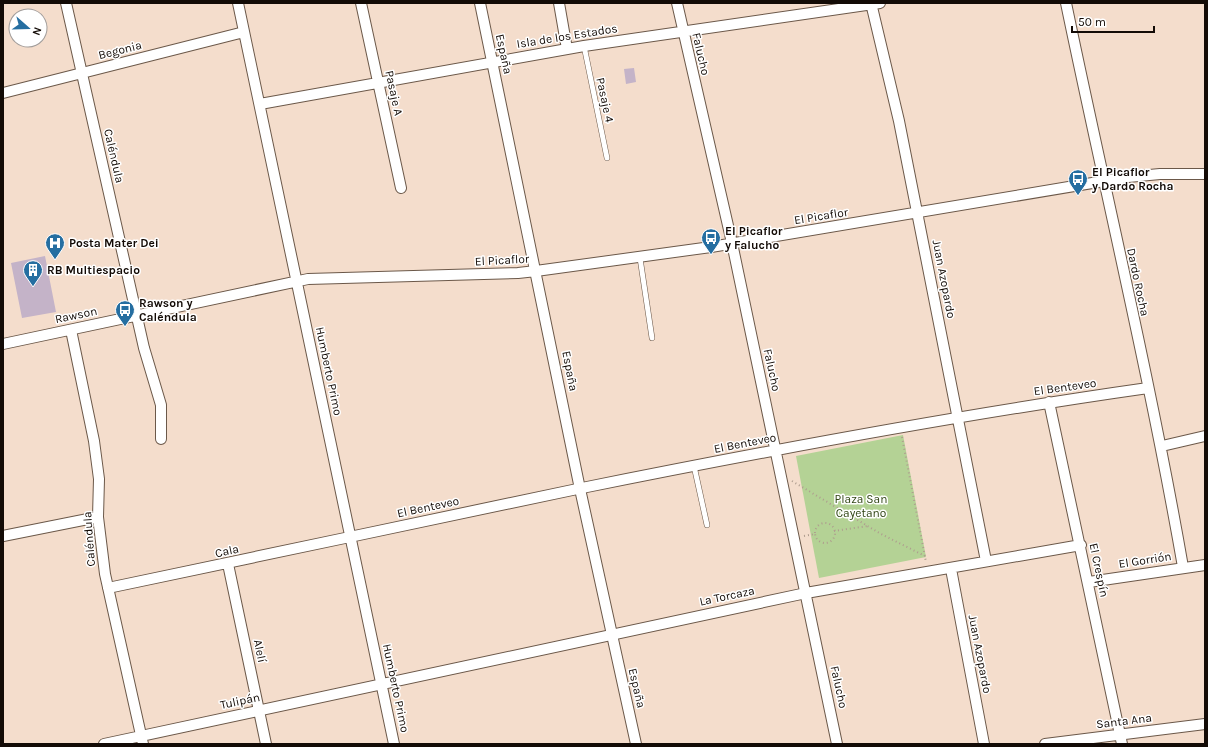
<svg xmlns="http://www.w3.org/2000/svg" width="1208" height="747" font-family="Karla,sans-serif">
	<style>
		.green { fill: #b4d295 }
		.building { fill: #c4b3c8 }
		.lines { fill: none; stroke-linecap: round; stroke-linejoin: round }
		.lane-casing { stroke: #6b5849; stroke-width: 6 }
		.street-casing { stroke: #6b5849; stroke-width: 12 }
		.path { stroke: #ae9c8e; stroke-width: 2; stroke-dasharray: 1 3; stroke-linecap: butt }
		.lane { stroke: #fff; stroke-width: 5 }
		.street { stroke: #fff; stroke-width: 10 }
		.labels { text-anchor: middle; stroke-width: 3; stroke-linejoin: round; paint-order: stroke }
		.street-label { font-size: 12px; fill: #130b06; stroke: #fff }
		.poi-label { font-size: 12px; font-weight: bold; fill: #130b06; stroke: #fff; text-anchor: start }
		.park-label { font-size: 12px; fill: #304514; stroke: #fff }
	</style>
	<rect width="100%" height="100%" fill="#f4ddcc"/>
	<path class="green" d="M903 435 926 557 819 578 796 456Z"/>
	<path class="building" d="M634 68 636 82 626 84 624 69Z
		M45 256 56 312 22 318 11 263Z"/>
	<g class="lines">
		<g class="lane-casing">
			<path id="lane" d="M584 46 607 158
				M640 258 652 338
				M694 466 707 525"/>
		</g>
		<g class="street-casing">
			<path id="street" d="M66 3 144 348 161 405V439
				M238 3 394 744
				M361 3 401 188
				M480 3 580 489 636 744
				M559 3 567 49
				M677 3 732 243 837 744
				M871 3 899 121 986 561
				M1066 3C1105 191 1150 378 1183 567
				M3 93 244 32
				M260 104 584 46 880 3
				M71 330 94 441 99 479 98 517 105 574 143 744
				M3 344 308 279 518 273 536 271 711 247 1128 177 1160 174H1205
				M1049 402 1122 744
				M1162 446 1205 436
				M3 536 98 517
				M228 564 266 744
				M951 569 984 744
				M1089 582 1205 565
				M108 588C266 556 424 520 582 488 770 450 958 415 1148 388
				M104 744 806 593 1081 545
				M1045 744 1205 724"/>
		</g>
		<path class="path" d="M902 437 926 562
			M792 481 881 534 925 556
			M815 533a10 10 0 1 1 20 0a10 10 0 1 1-20 0Z
			M834 531 868 526
			M804 536 815 534"/>
		<use href="#lane" class="lane"/>
		<use href="#street" class="street"/>
	</g>
	<defs>
		<g id="bus-pin" transform="scale(1)"><path d="M0 17L-7.5 6A9.5 9.5 0 1 1 7.5 6Z" fill="#256ea1" stroke="#fff"/><path d="M-5-6H5V4H4V6H2V4H-2V6H-4V4H-5ZM-3.5-4V0h7V-4ZM-3.5 1.2v1.5H-2V1.2ZM2 1.2v1.5H3.5V1.2Z" fill="#fff"/></g>
		<g id="hospital-pin" transform="scale(1)"><path d="M0 17L-7.5 6A9.5 9.5 0 1 1 7.5 6Z" fill="#256ea1" stroke="#fff"/><path d="M-5-5h3v3.5h4V-5h3V5h-3V1.5h-4V5h-3Z" fill="#fff"/></g>
		<g id="building-pin" transform="scale(1)"><path d="M0 17L-7.5 6A9.5 9.5 0 1 1 7.5 6Z" fill="#256ea1" stroke="#fff"/><path d="M-4-6H4V6H1V3H-1V6H-4ZM-2.5-4.3h1.7v1.8h-1.7ZM.8-4.3h1.7v1.8H.8ZM-2.5-1h1.7V.8h-1.7ZM.8-1h1.7V.8H.8Z" fill="#fff"/></g>
	</defs>
	<g fill-rule="evenodd">
		<use href="#bus-pin" x="1078" y="179"/>
		<use href="#bus-pin" x="711" y="238"/>
		<use href="#hospital-pin" x="55" y="243"/>
		<use href="#building-pin" x="33" y="270"/>
		<use href="#bus-pin" x="125" y="310"/>
	</g>
	<g class="labels">
		<g class="street-label">
			<text transform="translate(567 36) rotate(-9)" y="4">Isla de los Estados</text>
			<text transform="translate(120 50) rotate(-14)" y="4">Begonia</text>
			<text transform="translate(504 54) rotate(78)" y="4">España</text>
			<text transform="translate(701 54) rotate(77)" y="4">Falucho</text>
			<text transform="translate(394 93) rotate(78)" y="4">Pasaje A</text>
			<text transform="translate(605 100) rotate(78)" y="4">Pasaje 4</text>
			<text transform="translate(114 156) rotate(77)" y="4">Caléndula</text>
			<text transform="translate(821 216) rotate(-9)" y="4">El Picaflor</text>
			<text transform="translate(502 260) rotate(-3)" y="4">El Picaflor</text>
			<text transform="translate(944 279) rotate(79)" y="4">Juan Azopardo</text>
			<text transform="translate(1138 282) rotate(78)" y="4">Dardo Rocha</text>
			<text transform="translate(76 315) rotate(-12)" y="4">Rawson</text>
			<text transform="translate(772 370) rotate(78)" y="4">Falucho</text>
			<text transform="translate(329 371) rotate(78)" y="4">Humberto Primo</text>
			<text transform="translate(570 371) rotate(79)" y="4">España</text>
			<text transform="translate(1065 387) rotate(-8)" y="4">El Benteveo</text>
			<text transform="translate(745 443) rotate(-11)" y="4">El Benteveo</text>
			<text transform="translate(428 507) rotate(-12)" y="4">El Benteveo</text>
			<text transform="translate(89 539) rotate(-94)" y="4">Caléndula</text>
			<text transform="translate(227 551) rotate(-12)" y="4">Cala</text>
			<text transform="translate(1145 560) rotate(-9)" y="4">El Gorrión</text>
			<text transform="translate(1099 570) rotate(78)" y="4">El Crespín</text>
			<text transform="translate(727 596) rotate(-12)" y="4">La Torcaza</text>
			<text transform="translate(260 651) rotate(78)" y="4">Alelí</text>
			<text transform="translate(980 654) rotate(79)" y="4">Juan Azopardo</text>
			<text transform="translate(839 687) rotate(78)" y="4">Falucho</text>
			<text transform="translate(396 688) rotate(78)" y="4">Humberto Primo</text>
			<text transform="translate(637 688) rotate(77)" y="4">España</text>
			<text transform="translate(240 701) rotate(-12)" y="4">Tulipán</text>
			<text transform="translate(1124 721) rotate(-7)" y="4">Santa Ana</text>
		</g>
		<g class="poi-label">
			<text x="1092" y="176">El Picaflor<tspan x="1092" dy="14">y Dardo Rocha</tspan></text>
			<text x="725" y="235">El Picaflor<tspan x="725" dy="14">y Falucho</tspan></text>
			<text x="69" y="247">Posta Mater Dei</text>
			<text x="47" y="274">RB Multiespacio</text>
			<text x="139" y="307">Rawson y<tspan x="139" dy="14">Caléndula</tspan></text>
		</g>
		<g class="park-label">
			<text x="861" y="503">Plaza San<tspan x="861" dy="14">Cayetano</tspan></text>
		</g>
	</g>
	<rect width="1208" height="747" fill="none" stroke="#130b06" stroke-width="8"/>
	<g transform="translate(28 28) rotate(110)"><circle r="19" fill="#ffffff" stroke="#a19d9b"/>
	<path d="M0-3L7 15L0 10L-7 15Z" fill="#256ea1"/>
	<text y="-6" font-size="11" font-weight="bold" text-anchor="middle" fill="#130b06">N</text>
	</g>
	<path d="M1072 26v6h82v-6" fill="none" stroke="#130b06" stroke-width="2"/>
	<text x="1078" y="26" font-size="12" fill="#130b06" stroke="#ffffff" stroke-width="3" paint-order="stroke">50 m</text>
</svg>
